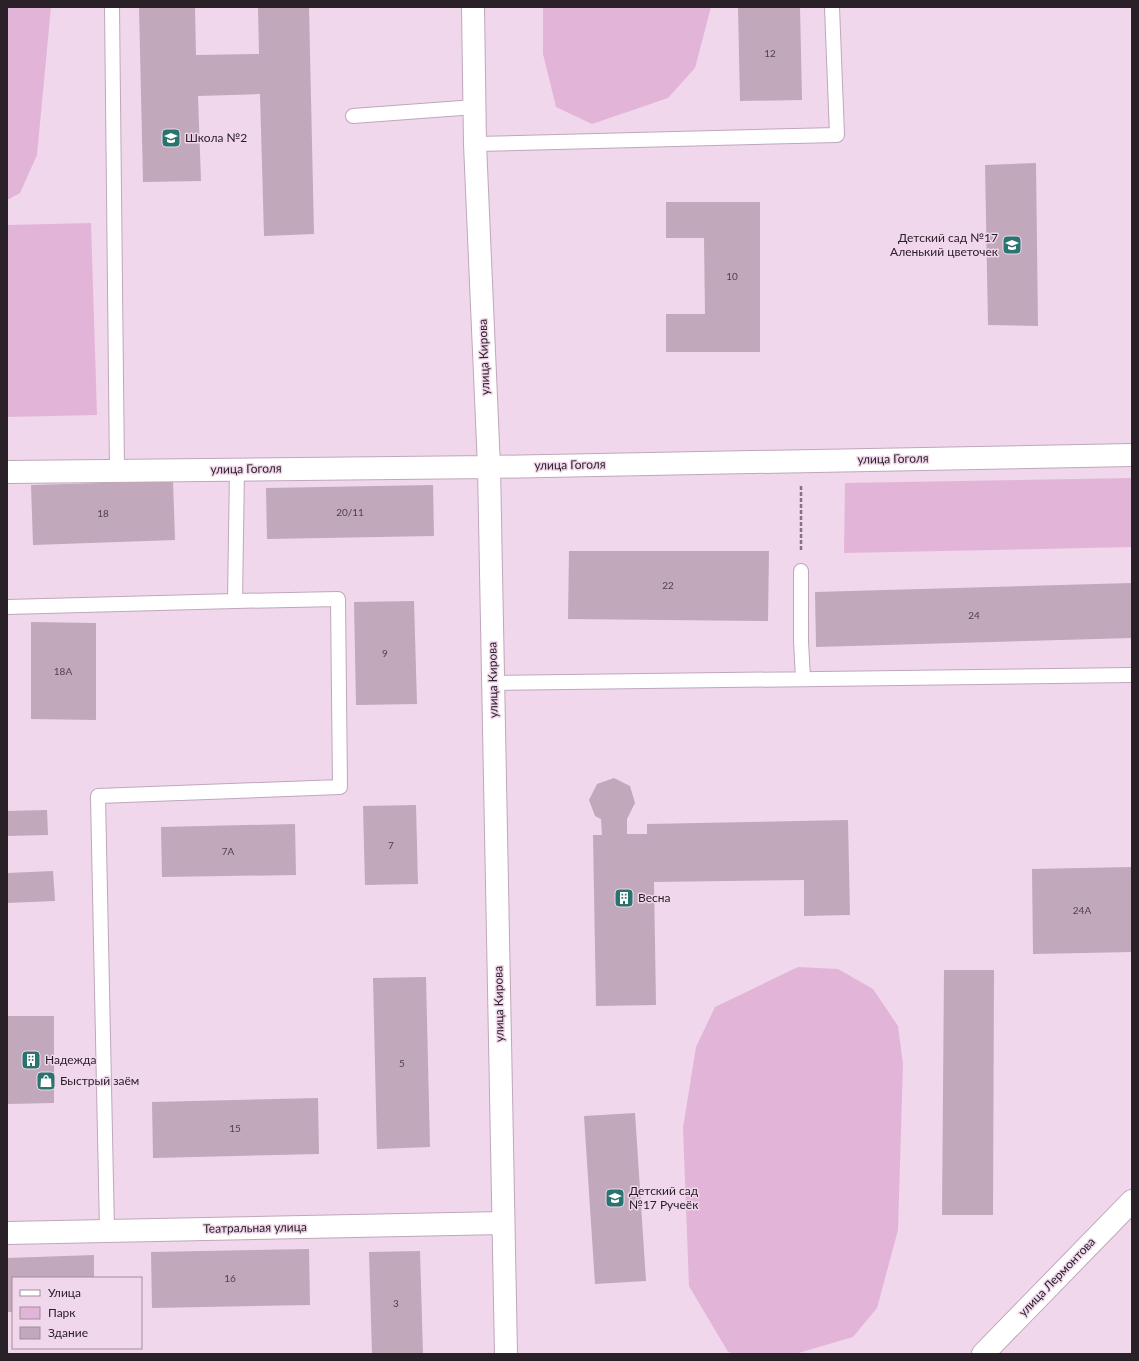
<svg xmlns="http://www.w3.org/2000/svg" width="1139" height="1361" font-family="Lato,sans-serif">
	<style>
		.green { fill: #e2b5d8 }
		.building { fill: #c1a8bb }
		.lines { fill: none; stroke-linecap: round; stroke-linejoin: round }
		.lane-casing { stroke: #bfa7ba; stroke-width: 16 }
		.street-casing { stroke: #bfa7ba; stroke-width: 24 }
		.secondary-casing { stroke: #bfa7ba; stroke-width: 24 }
		.path { stroke: #857381; stroke-width: 2.5; stroke-dasharray: 4 2; stroke-linecap: butt }
		.lane { stroke: #fff; stroke-width: 14 }
		.street { stroke: #fff; stroke-width: 22 }
		.secondary { stroke: #fff; stroke-width: 22 }
		.labels { text-anchor: middle; stroke-width: 3; stroke-linejoin: round; paint-order: stroke }
		.number-label { font-size: 10px; fill: #50424d }
		.poi-label { font-size: 12px; fill: #2a2028; stroke: #f1d7eb; text-anchor: start }
		.street-label { font-size: 12px; fill: #2a2028; stroke: #f1d7eb }
	</style>
	<rect width="100%" height="100%" fill="#f1d7eb"/>
	<path class="green" d="M7 7H51L37 155 20 193 7 200Z
		M543 7H711L695 68 668 98 592 124 556 107 543 54Z
		M91 223 97 415 7 417V225Z
		M1132 478V547L844 553 845 483Z
		M798 967 838 969 873 989 898 1026 903 1064 898 1230 877 1308 853 1337 795 1354H736L728 1352 689 1286 683 1128 696 1047 715 1007Z"/>
	<path class="building" d="M139 7H195L196 55 259 54 258 7H309L314 234 264 236 260 94 198 96 201 181 143 182Z
		M738 7H800L802 100 740 101Z
		M1036 163 1038 326 988 325 985 165Z
		M666 202H760V352H666V314H705L704 238H666Z
		M173 481 175 540 33 545 31 485Z
		M433 485 434 536 267 539 266 488Z
		M569 551H769L768 621 568 619Z
		M1132 583V638L816 647 815 592Z
		M414 601 417 704 356 705 354 602Z
		M31 622 96 623V720L31 719Z
		M614 778 630 786 635 803 627 819V834H647V824L848 820 850 915 804 916V880L654 882 656 1005 596 1006 593 835H602L601 819 595 816 589 800 597 784Z
		M416 805 418 884 365 885 363 806Z
		M47 810 48 835 7 836V811Z
		M295 824 296 875 162 877 161 827Z
		M1132 867V952L1033 954 1032 869Z
		M53 871 55 901 7 903V873Z
		M944 970H994L993 1215H942Z
		M426 977 430 1147 377 1149 373 978Z
		M7 1016H54V1103L7 1104Z
		M318 1098 319 1154 153 1158 152 1102Z
		M635 1113 646 1281 595 1284 584 1116Z
		M309 1249 310 1305 152 1308 151 1252Z
		M420 1251 423 1354H372L369 1252Z
		M94 1255V1278H13V1312H7V1258Z"/>
	<g class="lines">
		<g class="lane-casing">
			<path id="lane" d="M112 7 117 471
				M353 116 475 107
				M475 144 837 135 832 7
				M801 571V641L803 679
				M7 607 235 601
				M493 683 1132 675
				M107 1231 98 796 340 787 338 599 235 601 237 469"/>
		</g>
		<g class="street-casing">
			<path id="street" d="M473 7 475 144 489 467 506 1354
				M7 472 489 467 1132 455
				M7 1233 503 1223"/>
		</g>
		<g class="secondary-casing">
			<path id="secondary" d="M983 1354 1132 1201"/>
		</g>
		<path class="path" d="M801 486V551"/>
		<use href="#lane" class="lane"/>
		<use href="#street" class="street"/>
		<use href="#secondary" class="secondary"/>
	</g>
	<defs>
		<g id="school-square" transform="scale(1)"><rect x="-9" y="-9" width="18" height="18" rx="4" fill="#2a7470" stroke="#f1d7eb"/><path d="M0-5L7-2L0 1L-7-2ZM-4 1L0 2.5L4 1V4Q0 6-4 4Z" fill="#fff"/></g>
		<g id="building-square" transform="scale(1)"><rect x="-9" y="-9" width="18" height="18" rx="4" fill="#2a7470" stroke="#f1d7eb"/><path d="M-4-6H4V6H1V3H-1V6H-4ZM-2.5-4.3h1.7v1.8h-1.7ZM.8-4.3h1.7v1.8H.8ZM-2.5-1h1.7V.8h-1.7ZM.8-1h1.7V.8H.8Z" fill="#fff"/></g>
		<g id="shop-square" transform="scale(1)"><rect x="-9" y="-9" width="18" height="18" rx="4" fill="#2a7470" stroke="#f1d7eb"/><path d="M-5-2.5h2.3a2.7 3.5 0 0 1 5.4 0H5L5.5 6h-11ZM-1.5-2.5h3a1.5 2.3 0 0 0-3 0Z" fill="#fff"/></g>
	</defs>
	<g fill-rule="evenodd">
		<use href="#school-square" x="171" y="138"/>
		<use href="#school-square" x="1012" y="245"/>
		<use href="#building-square" x="624" y="898"/>
		<use href="#building-square" x="31" y="1060"/>
		<use href="#shop-square" x="46" y="1081"/>
		<use href="#school-square" x="615" y="1198"/>
	</g>
	<g class="labels">
		<g class="number-label">
			<text x="770" y="57">12</text>
			<text x="732" y="280">10</text>
			<text x="350" y="516">20/11</text>
			<text x="103" y="517">18</text>
			<text x="668" y="589">22</text>
			<text x="974" y="619">24</text>
			<text x="385" y="657">9</text>
			<text x="63" y="675">18А</text>
			<text x="391" y="849">7</text>
			<text x="228" y="855">7А</text>
			<text x="1082" y="914">24А</text>
			<text x="402" y="1067">5</text>
			<text x="235" y="1132">15</text>
			<text x="230" y="1282">16</text>
			<text x="396" y="1307">3</text>
		</g>
		<g class="poi-label">
			<text x="185" y="142">Школа №2</text>
			<text x="998" y="242" text-anchor="end">Детский сад №17<tspan x="998" dy="14">Аленький цветочек</tspan></text>
			<text x="638" y="902">Весна</text>
			<text x="45" y="1064">Надежда</text>
			<text x="60" y="1085">Быстрый заём</text>
			<text x="629" y="1195">Детский сад<tspan x="629" dy="14">№17 Ручеёк</tspan></text>
		</g>
		<g class="street-label">
			<text transform="translate(484 357) rotate(-92)" y="4">улица Кирова</text>
			<text transform="translate(893 459) rotate(-1)" y="4">улица Гоголя</text>
			<text transform="translate(570 465) rotate(-1)" y="4">улица Гоголя</text>
			<text transform="translate(246 469) rotate(-1)" y="4">улица Гоголя</text>
			<text transform="translate(493 680) rotate(-91)" y="4">улица Кирова</text>
			<text transform="translate(499 1004) rotate(-91)" y="4">улица Кирова</text>
			<text transform="translate(255 1228) rotate(-1)" y="4">Театральная улица</text>
			<text transform="translate(1057 1277) rotate(-46)" y="4">улица Лермонтова</text>
		</g>
	</g>
	<rect width="1139" height="1361" fill="none" stroke="#2a2028" stroke-width="16"/>
	<rect x="12" y="1277" width="130" height="72" fill="#f1d7eb" stroke="#a18e9d"/>
	<rect x="20" y="1290" width="20" height="6" fill="#ffffff" stroke="#a18e9d"/>
	<text x="48" y="1297" font-size="12" fill="#2a2028">Улица</text>
	<rect x="20" y="1307" width="20" height="12" fill="#e2b5d8" stroke="#a18e9d"/>
	<text x="48" y="1317" font-size="12" fill="#2a2028">Парк</text>
	<rect x="20" y="1327" width="20" height="12" fill="#c1a8bb" stroke="#a18e9d"/>
	<text x="48" y="1337" font-size="12" fill="#2a2028">Здание</text>
</svg>
